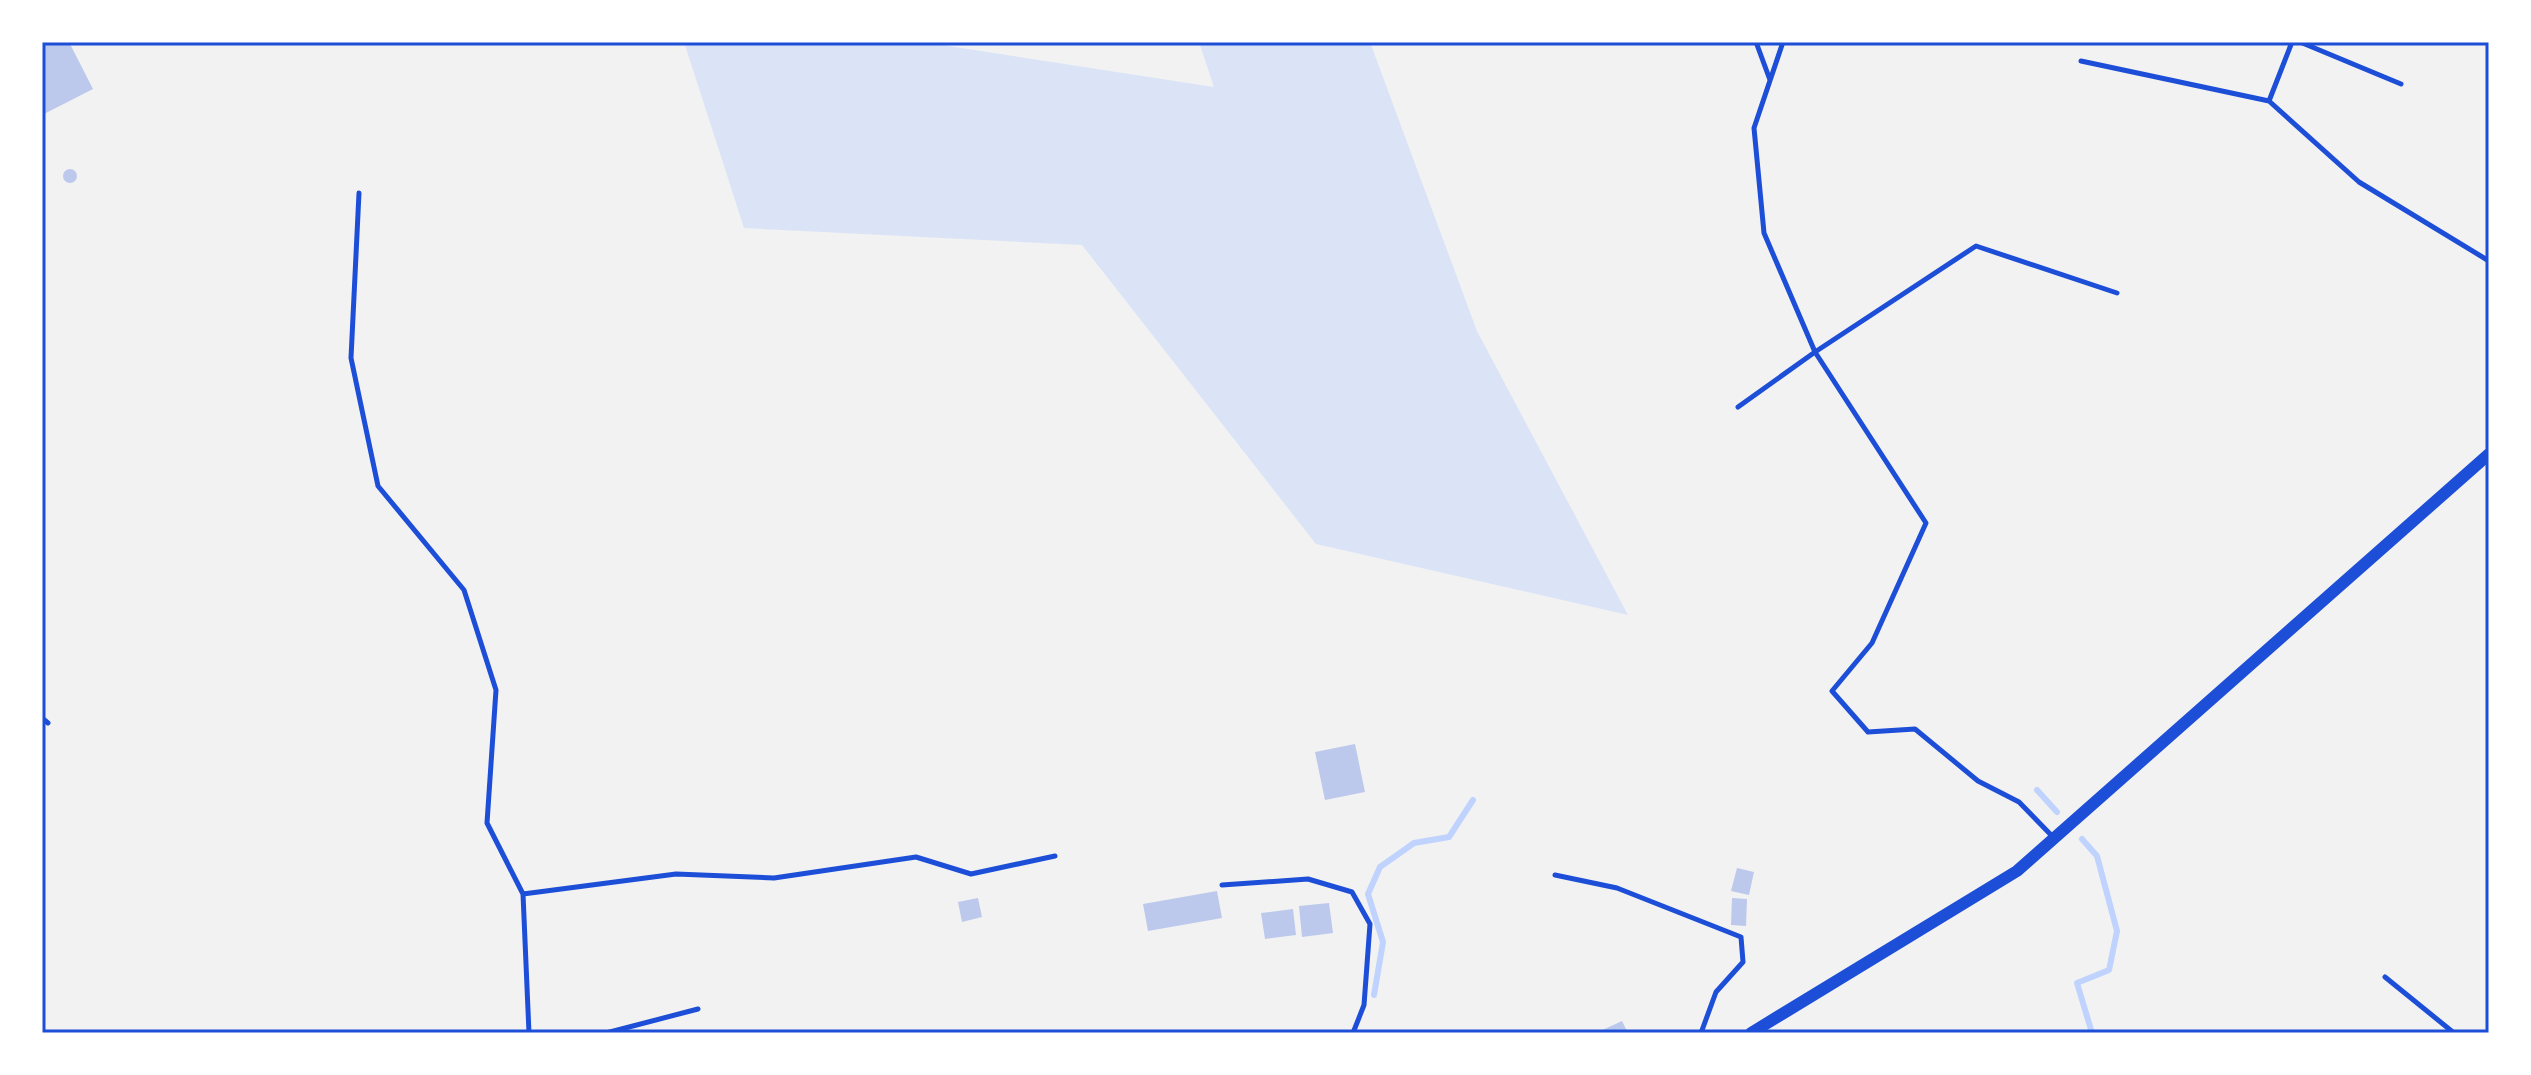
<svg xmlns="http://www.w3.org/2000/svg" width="2531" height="1075" font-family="'Playfair Display',serif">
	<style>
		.green { fill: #dbe4f7 }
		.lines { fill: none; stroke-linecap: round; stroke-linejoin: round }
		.stream { stroke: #bfd3fe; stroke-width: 6 }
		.building { fill: #bdc9ec }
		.service { stroke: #1d4ed8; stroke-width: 5 }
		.secondary { stroke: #1d4ed8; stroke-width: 12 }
		.neatline { fill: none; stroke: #1d4ed8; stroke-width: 3 }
	</style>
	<rect width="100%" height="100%" fill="#f2f2f2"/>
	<path class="green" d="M684 42H923L1214 87 1199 42H1370L1477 331 1628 615 1316 544 1082 245 744 228Z"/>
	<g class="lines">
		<path class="stream" d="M2037 790 2057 812
			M2082 839 2097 856 2117 931 2109 970 2077 983 2092 1033
			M1374 995 1383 942 1368 894 1380 867 1414 843 1449 837 1473 800"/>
	</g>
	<path class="building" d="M42 42H69L93 89 42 115Z
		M63 176a7 7 0 1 1 14 0a7 7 0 1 1-14 0Z
		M1355 744 1365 792 1325 800 1315 752Z
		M1737 868 1754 872 1749 895 1731 891Z
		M1217 891 1222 918 1148 931 1143 904Z
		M978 898 982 917 962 922 958 902Z
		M1732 898 1747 899 1746 926 1731 925Z
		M1329 903 1333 933 1302 937 1299 906Z
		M1293 909 1296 935 1265 939 1261 913Z
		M1622 1021 1628 1033H1596Z"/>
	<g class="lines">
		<path class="service" d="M1756 42 1770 80
			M1783 42 1754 128 1764 233 1815 352 1926 523 1872 643 1832 691 1868 732 1915 729 1978 781 2019 802 2054 838
			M2300 42 2401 84
			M2081 61 2269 101 2359 182 2489 261
			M2269 101 2292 42
			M359 193 351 358 378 486 464 590 496 690 487 823 523 894 529 1033
			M1738 407 1815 352 1976 246 2117 293
			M42 718 48 723
			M1555 875 1617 888 1741 937 1743 962 1716 992 1701 1033
			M1222 885 1308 879 1352 892 1370 924 1364 1005 1353 1033
			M523 894 676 874 774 878 916 857 971 874 1055 856
			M2385 977 2454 1033
			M606 1033 698 1009"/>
		<path class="secondary" d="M1751 1033 2017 871 2489 454"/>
	</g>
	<rect width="2531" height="1075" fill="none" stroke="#ffffff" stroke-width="88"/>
	<rect x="44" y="44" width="2443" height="987" class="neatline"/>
</svg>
